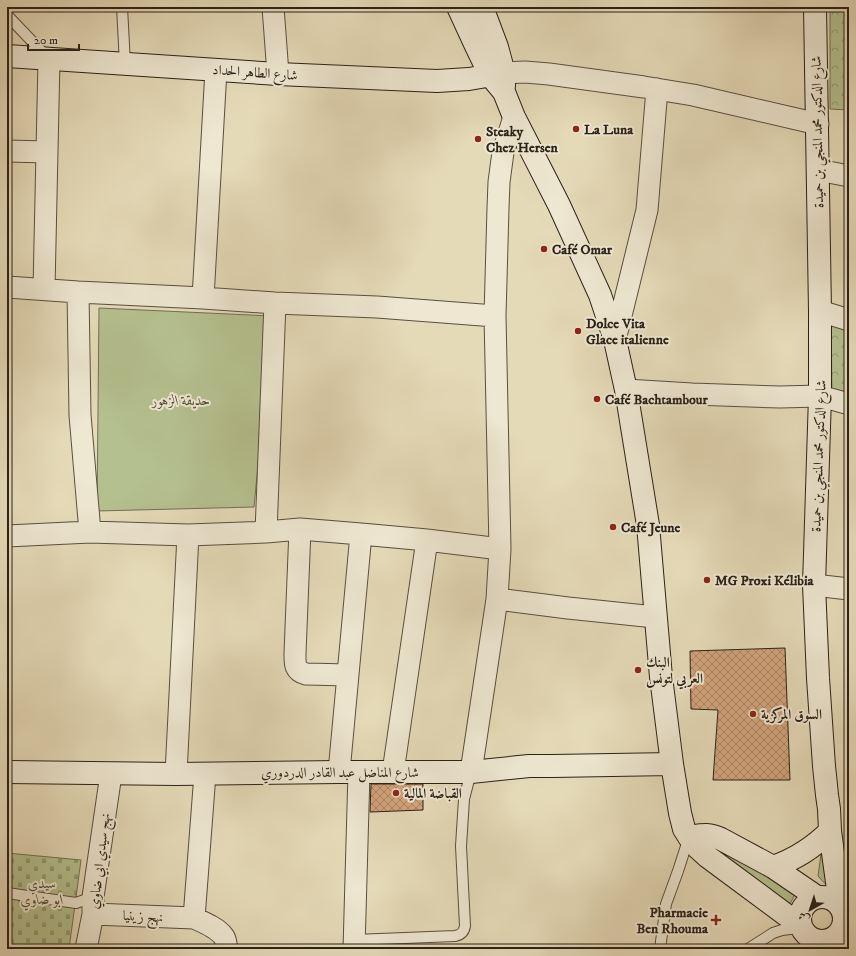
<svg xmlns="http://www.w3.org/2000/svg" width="856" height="956" font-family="'IM FELL DW Pica',Amiri,serif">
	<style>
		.green { fill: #b5c08f; stroke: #707054 }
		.cemetery { fill: url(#cemetery-stones); stroke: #707054 }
		.park { fill: url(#park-crowns); stroke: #707054 }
		.building { fill: url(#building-cross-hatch); stroke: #2a2118 }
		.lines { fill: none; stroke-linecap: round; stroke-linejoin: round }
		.lane-casing { stroke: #594f40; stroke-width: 12 }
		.street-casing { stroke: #594f40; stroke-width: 23 }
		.secondary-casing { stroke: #2a2118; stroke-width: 24 }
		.lane { stroke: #eee7d1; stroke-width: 10 }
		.street { stroke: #eee7d1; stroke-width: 21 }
		.secondary { stroke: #eee7d1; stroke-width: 22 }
		.poi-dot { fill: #8f2418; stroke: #eee7d1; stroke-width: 1.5 }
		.labels { text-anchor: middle; stroke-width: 4; stroke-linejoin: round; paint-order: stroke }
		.street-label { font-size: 14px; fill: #2a2118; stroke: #eee7d1 }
		.poi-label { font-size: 14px; font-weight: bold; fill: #2a2118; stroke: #eee7d1; text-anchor: start }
		.park-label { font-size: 14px; font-style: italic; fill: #4d4936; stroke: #eee7d1 }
	</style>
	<defs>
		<pattern id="cemetery-stones" width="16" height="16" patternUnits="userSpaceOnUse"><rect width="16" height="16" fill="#b5c08f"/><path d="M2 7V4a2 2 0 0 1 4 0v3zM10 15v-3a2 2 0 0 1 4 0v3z" fill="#939c74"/></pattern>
		<pattern id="park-crowns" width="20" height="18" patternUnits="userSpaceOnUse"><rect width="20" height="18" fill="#b5c08f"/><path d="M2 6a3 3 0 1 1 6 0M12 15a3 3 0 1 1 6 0" fill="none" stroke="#939c74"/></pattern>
		<pattern id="building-cross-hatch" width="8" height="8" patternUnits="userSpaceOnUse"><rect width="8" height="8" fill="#d3a47c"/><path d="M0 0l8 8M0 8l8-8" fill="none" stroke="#ab8565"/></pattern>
	</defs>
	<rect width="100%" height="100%" fill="#e5dab8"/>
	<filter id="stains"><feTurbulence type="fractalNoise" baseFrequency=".005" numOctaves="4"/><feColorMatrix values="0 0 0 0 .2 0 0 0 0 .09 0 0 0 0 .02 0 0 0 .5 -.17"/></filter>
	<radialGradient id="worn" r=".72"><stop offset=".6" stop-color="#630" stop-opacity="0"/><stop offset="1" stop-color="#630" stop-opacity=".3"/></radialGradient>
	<path class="green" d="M99 308 272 316 254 507 97 511Z
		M706 844 797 890 787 910Z
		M822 847 830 889 818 876Z
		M849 936V949H840L839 948Z"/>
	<path class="cemetery" d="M7 853 81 860 69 949H7Z"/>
	<path class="park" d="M830 7H849V110L830 109Z
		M831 315 849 321V402L832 398Z"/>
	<path class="building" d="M785 648 790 780H713L718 710 691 709 690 651Z
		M371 784H423V810L370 812Z"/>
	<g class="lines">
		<g class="lane-casing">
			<path id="lane" d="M122 7 125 64
				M7 15 46 56
				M7 893 76 903 93 897
				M354 940 455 936C461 935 464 932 465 926L461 846 464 799 471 772
				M660 949 666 904 678 871 689 837
				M748 949 773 933 782 930 799 928"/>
		</g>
		<g class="street-casing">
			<path id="street" d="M273 7 278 74
				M504 73 525 72 549 74 644 87 693 95 818 124
				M7 151 47 152
				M818 170 849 176
				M7 287 78 292 203 298 275 303 377 307 495 316
				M44 289 49 59
				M78 292 80 415 90 532
				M203 298 216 70
				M820 311 849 320
				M615 340 647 210 657 89
				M626 390 692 394 780 397 820 396 849 404
				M300 529 295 653C295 663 294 671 306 674L348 675
				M266 532 275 303
				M7 536 90 532 188 535 266 532 300 529 361 534 427 540 500 549
				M814 585 849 589
				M497 599 568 608 655 617
				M339 772 361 534
				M393 772 427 540
				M471 772 497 599 500 549 495 316 498 208 499 182 503 152 514 117
				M176 774 188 535
				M205 774 194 918C203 922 218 928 224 937 226 940 226 945 227 949
				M93 914 194 918
				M86 949 93 914V897L111 774
				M354 949 359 772"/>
		</g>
		<g class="secondary-casing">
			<path id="secondary" d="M458 7 476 46 490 75 504 92 514 117 559 205 600 295 615 340 626 390 648 525 661 677 672 764 680 813 684 829 689 837 697 847 708 857 801 926
				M482 7 497 47 504 73V86
				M815 7 820 311V396L814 585 818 678 824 766 827 795 829 809 830 831 840 904
				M7 56 278 74 437 81 469 79 504 73
				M7 772 176 774 339 772H471L529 766H552L672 764
				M689 837C702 835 708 833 721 839L773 867 817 897
				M773 867C796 859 813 848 830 831
				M800 919a22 22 0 1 1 44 0a22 22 0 1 1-44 0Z"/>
		</g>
		<use href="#lane" class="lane"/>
		<use href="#street" class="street"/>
		<use href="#secondary" class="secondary"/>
	</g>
	<g class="poi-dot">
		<circle cx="576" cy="129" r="4"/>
		<circle cx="478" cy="139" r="4"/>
		<circle cx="544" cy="249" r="4"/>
		<circle cx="578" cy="331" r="4"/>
		<circle cx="597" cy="399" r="4"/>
		<circle cx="613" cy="527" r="4"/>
		<circle cx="707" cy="580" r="4"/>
		<circle cx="638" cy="670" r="4"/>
		<circle cx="753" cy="714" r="4"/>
		<circle cx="396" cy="793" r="4"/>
		<path d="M714 914h4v4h4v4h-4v4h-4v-4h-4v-4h4z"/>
	</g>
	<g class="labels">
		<g class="street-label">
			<text transform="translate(255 72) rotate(4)" y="5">شارع الطاهر الحداد</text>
			<text transform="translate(817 132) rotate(-91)" y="5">شارع الدكتور محمد المنجي بن حميدة</text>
			<text transform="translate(818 456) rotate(-88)" y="5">شارع الدكتور محمد المنجي بن حميدة</text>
			<text x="340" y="777">شارع المناضل عبد القادر الدردوري</text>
			<text transform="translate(99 861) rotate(-83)" y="5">نهج سيدي ابي ضاوي</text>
			<text transform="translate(143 916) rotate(3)" y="5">نهج زينيا</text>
		</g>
		<g class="poi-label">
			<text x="584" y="134">La Luna</text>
			<text x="486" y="136">Steaky<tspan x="486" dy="16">Chez Hersen</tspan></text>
			<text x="552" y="254">Café Omar</text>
			<text x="586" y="328">Dolce Vita<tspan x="586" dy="16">Glace italienne</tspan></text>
			<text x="605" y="404">Café Bachtambour</text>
			<text x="621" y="532">Café Jeune</text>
			<text x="715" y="585">MG Proxi Kélibia</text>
			<text x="646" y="667">البنك<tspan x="646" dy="16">العربي لتونس</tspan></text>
			<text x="761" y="719">السوق المركزية</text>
			<text x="404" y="798">القباضة المالية</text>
			<text x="708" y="917" text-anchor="end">Pharmacie<tspan x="708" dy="16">Ben Rhouma</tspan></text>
		</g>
		<g class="park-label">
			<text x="181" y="405">حديقة الزهور</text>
			<text x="42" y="888">سيدي<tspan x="42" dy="16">ابو ضاوي</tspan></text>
		</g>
	</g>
	<rect width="856" height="956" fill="none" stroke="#e5dab8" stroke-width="24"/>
	<rect x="8" y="8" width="840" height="940" fill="none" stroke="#2a2118" stroke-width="2"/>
	<rect x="12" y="12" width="832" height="932" fill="none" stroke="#2a2118"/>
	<g transform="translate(810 910) rotate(219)" stroke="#eee7d1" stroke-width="3" paint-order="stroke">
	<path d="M0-3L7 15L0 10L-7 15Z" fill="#2a2118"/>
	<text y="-6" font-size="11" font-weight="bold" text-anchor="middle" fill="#2a2118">ش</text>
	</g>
	<path d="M28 44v6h51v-6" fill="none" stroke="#2a2118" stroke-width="2"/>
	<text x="34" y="44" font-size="12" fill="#2a2118" stroke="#eee7d1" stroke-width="3" paint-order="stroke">20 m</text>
	<rect width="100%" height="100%" filter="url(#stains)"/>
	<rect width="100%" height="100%" fill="url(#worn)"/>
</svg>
